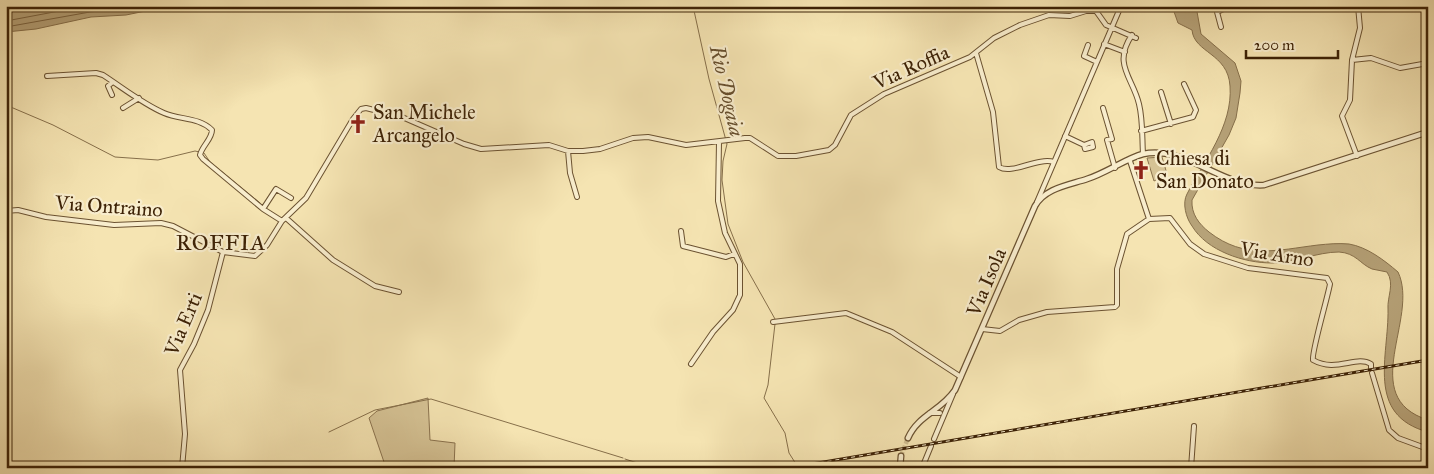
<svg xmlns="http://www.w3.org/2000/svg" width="1434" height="474" font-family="'IM FELL Great Primer',serif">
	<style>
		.green { fill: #d6c395; stroke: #8a724e }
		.water { fill: #b6a278; stroke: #866f4a }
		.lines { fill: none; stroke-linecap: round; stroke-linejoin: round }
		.shore { stroke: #7a623f; stroke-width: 1 }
		.stream { stroke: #866f4a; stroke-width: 1 }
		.tertiary-tunnel { stroke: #d0bd90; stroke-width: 4.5; stroke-dasharray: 4.5 2; stroke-linecap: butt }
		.minor-casing { stroke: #6b5231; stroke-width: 6 }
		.tertiary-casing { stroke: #6b5231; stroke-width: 7 }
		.minor { stroke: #f8edcd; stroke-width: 4 }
		.tertiary { stroke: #f8edcd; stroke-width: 4.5 }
		.rail-casing { stroke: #3d2206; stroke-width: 3 }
		.rail { stroke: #f8edcd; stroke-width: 1; stroke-dasharray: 4; stroke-linecap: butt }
		.labels { text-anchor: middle; stroke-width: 4.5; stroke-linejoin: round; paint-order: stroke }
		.street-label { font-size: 20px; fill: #3d2206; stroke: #f8edcd }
		.poi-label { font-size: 20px; fill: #3d2206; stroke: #f8edcd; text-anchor: start }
		.water-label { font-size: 21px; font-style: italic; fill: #674f2e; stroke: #f8edcd }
		.quarter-label { font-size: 22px; letter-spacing: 1px; fill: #3d2206; stroke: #f8edcd }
	</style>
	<rect width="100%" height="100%" fill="#f5e4b2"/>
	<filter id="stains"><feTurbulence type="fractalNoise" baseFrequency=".004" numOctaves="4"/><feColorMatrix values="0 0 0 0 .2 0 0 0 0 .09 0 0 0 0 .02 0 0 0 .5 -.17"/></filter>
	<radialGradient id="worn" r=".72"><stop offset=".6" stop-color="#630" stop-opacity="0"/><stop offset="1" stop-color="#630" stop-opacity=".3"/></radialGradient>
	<path class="green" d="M1162 157 1167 174 1154 181 1147 158Z
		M428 398 430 440 455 443 454 468H386L369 418 377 411Z"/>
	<path class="water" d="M6 6H170L126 15 91 17 36 29 6 32Z
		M1172 6H1196L1201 34 1235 63 1241 81 1240 93 1236 118 1229 135 1192 200C1191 214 1199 224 1209 232 1245 260 1277 250 1318 245 1328 244 1338 243 1349 244 1367 247 1384 260 1398 272 1420 318 1356 397 1428 420V432C1365 415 1389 356 1388 309 1387 297 1395 284 1387 272 1382 271 1377 270 1372 269 1360 264 1356 253 1339 252 1317 252 1294 263 1272 263 1244 263 1207 251 1192 226 1186 218 1182 203 1187 194 1204 161 1233 126 1230 86 1228 53 1194 53 1192 30L1178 23Z"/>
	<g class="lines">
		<path class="shore" d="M6 21 86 6
			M6 27 90 12 144 6"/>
		<path class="stream" d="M693 6 709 79 727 144 723 161 722 180 728 224 743 262 775 319
			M6 105 53 125 115 157 158 160 195 151 204 153 210 162 260 203
			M775 324 768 385 764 398 785 433 789 453 796 464
			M329 432 375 410 431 399 623 458
			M625 459 653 468"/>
		<path class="tertiary-tunnel" d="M901 456 908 438"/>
		<g class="minor-casing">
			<path id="minor" d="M1221 27 1217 12 1230 6
				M1132 35C1112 64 1133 78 1139 104 1143 120 1142 138 1143 154
				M1104 44 1125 52
				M1088 45 1084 56 1097 62
				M976 53 993 112 999 167C1012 175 1037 157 1054 162
				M1352 60 1371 58 1400 68 1428 63
				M47 76 96 73 103 75C123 88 143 104 164 113 180 120 199 117 212 130 212 139 202 146 200 155L203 159 263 209 282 221
				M1161 92 1171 124
				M112 95 108 86 113 82
				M123 108 139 98
				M1103 108 1112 139 1107 140 1115 168
				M1141 131 1193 117 1196 110 1184 84
				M1065 136 1084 145 1092 142 1093 147 1085 149 1084 145
				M568 151 570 173 577 197
				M1357 156 1342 116 1350 100 1352 60 1360 28 1358 6
				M1037 202 1121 6
				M263 209 276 189 291 198
				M6 211 18 210 46 217 114 225 161 223 173 226 223 252 255 256 267 245 282 221 306 198 353 119 361 109 366 108 402 117 464 144 481 149 549 145 568 151H583L600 149 633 138 648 137 686 145 745 138H750L778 156H796L829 150 835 145 851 115 884 94 970 57 994 38 1020 25 1049 15 1070 16 1086 11H1096L1106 25 1136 38
				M286 218 333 260 375 286 399 292
				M1149 219 1170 218 1190 244 1204 254 1248 268 1327 278 1330 284C1328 296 1311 354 1313 360 1336 373 1356 355 1371 364V368
				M681 231 683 246 726 257 734 254
				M773 322 846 313 892 332 961 377
				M982 329 1000 331 1019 320 1047 312 1115 307 1117 305V269L1127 234 1149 219 1130 161
				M691 364 713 332 733 310 740 295V264L725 233 718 201 719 142
				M1372 373 1389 430 1398 438 1428 449
				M930 413H940
				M934 439 953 394
				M182 468 185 434 180 370 194 344 208 310 223 252
				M922 468 931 446
				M1191 468 1194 426"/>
		</g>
		<g class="tertiary-casing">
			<path id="tertiary" d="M908 438C918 415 941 411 955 390L1035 206C1045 188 1069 185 1087 179 1106 173 1127 158 1143 154 1186 145 1222 188 1264 185L1428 132
				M900 468 901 456"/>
		</g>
		<use href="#minor" class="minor"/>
		<use href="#tertiary" class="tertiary"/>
		<g class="rail-casing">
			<path id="rail" d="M788 468 1428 360"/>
		</g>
		<use href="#rail" class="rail"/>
	</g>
	<defs>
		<g id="church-bare" transform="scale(1.5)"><path d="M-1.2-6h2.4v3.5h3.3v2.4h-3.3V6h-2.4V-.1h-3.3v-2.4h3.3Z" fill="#8f2418" stroke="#f8edcd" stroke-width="2.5" paint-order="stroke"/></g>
	</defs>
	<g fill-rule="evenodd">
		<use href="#church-bare" x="358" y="124"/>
		<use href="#church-bare" x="1141" y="170"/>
	</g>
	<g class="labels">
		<g class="street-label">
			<text transform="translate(911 67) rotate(-24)" y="7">Via Roffia</text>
			<text transform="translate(109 206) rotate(4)" y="7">Via Ontraino</text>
			<text transform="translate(1277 254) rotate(9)" y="7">Via Arno</text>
			<text transform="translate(986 282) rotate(-67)" y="7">Via Isola</text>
			<text transform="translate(183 324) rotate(-67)" y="7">Via Erti</text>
		</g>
		<g class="poi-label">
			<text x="373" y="119">San Michele<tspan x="373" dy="23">Arcangelo</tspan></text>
			<text x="1156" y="165">Chiesa di<tspan x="1156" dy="23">San Donato</tspan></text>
		</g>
		<g class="water-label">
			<text transform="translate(727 91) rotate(77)" y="7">Rio Dogaia</text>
		</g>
		<g class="quarter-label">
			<text x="221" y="250">ROFFIA</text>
		</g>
	</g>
	<rect width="1434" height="474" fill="none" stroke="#f5e4b2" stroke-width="25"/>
	<rect x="8" y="8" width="1419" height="459" fill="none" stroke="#3d2206" stroke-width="2.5"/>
	<rect x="12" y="12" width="1409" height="449" fill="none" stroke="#3d2206"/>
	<path d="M1246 50v8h92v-8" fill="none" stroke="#3d2206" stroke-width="2.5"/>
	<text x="1254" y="50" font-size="15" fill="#3d2206" stroke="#f8edcd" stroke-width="4" paint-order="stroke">200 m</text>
	<rect width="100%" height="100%" filter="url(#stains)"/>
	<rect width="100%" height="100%" fill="url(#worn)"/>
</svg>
